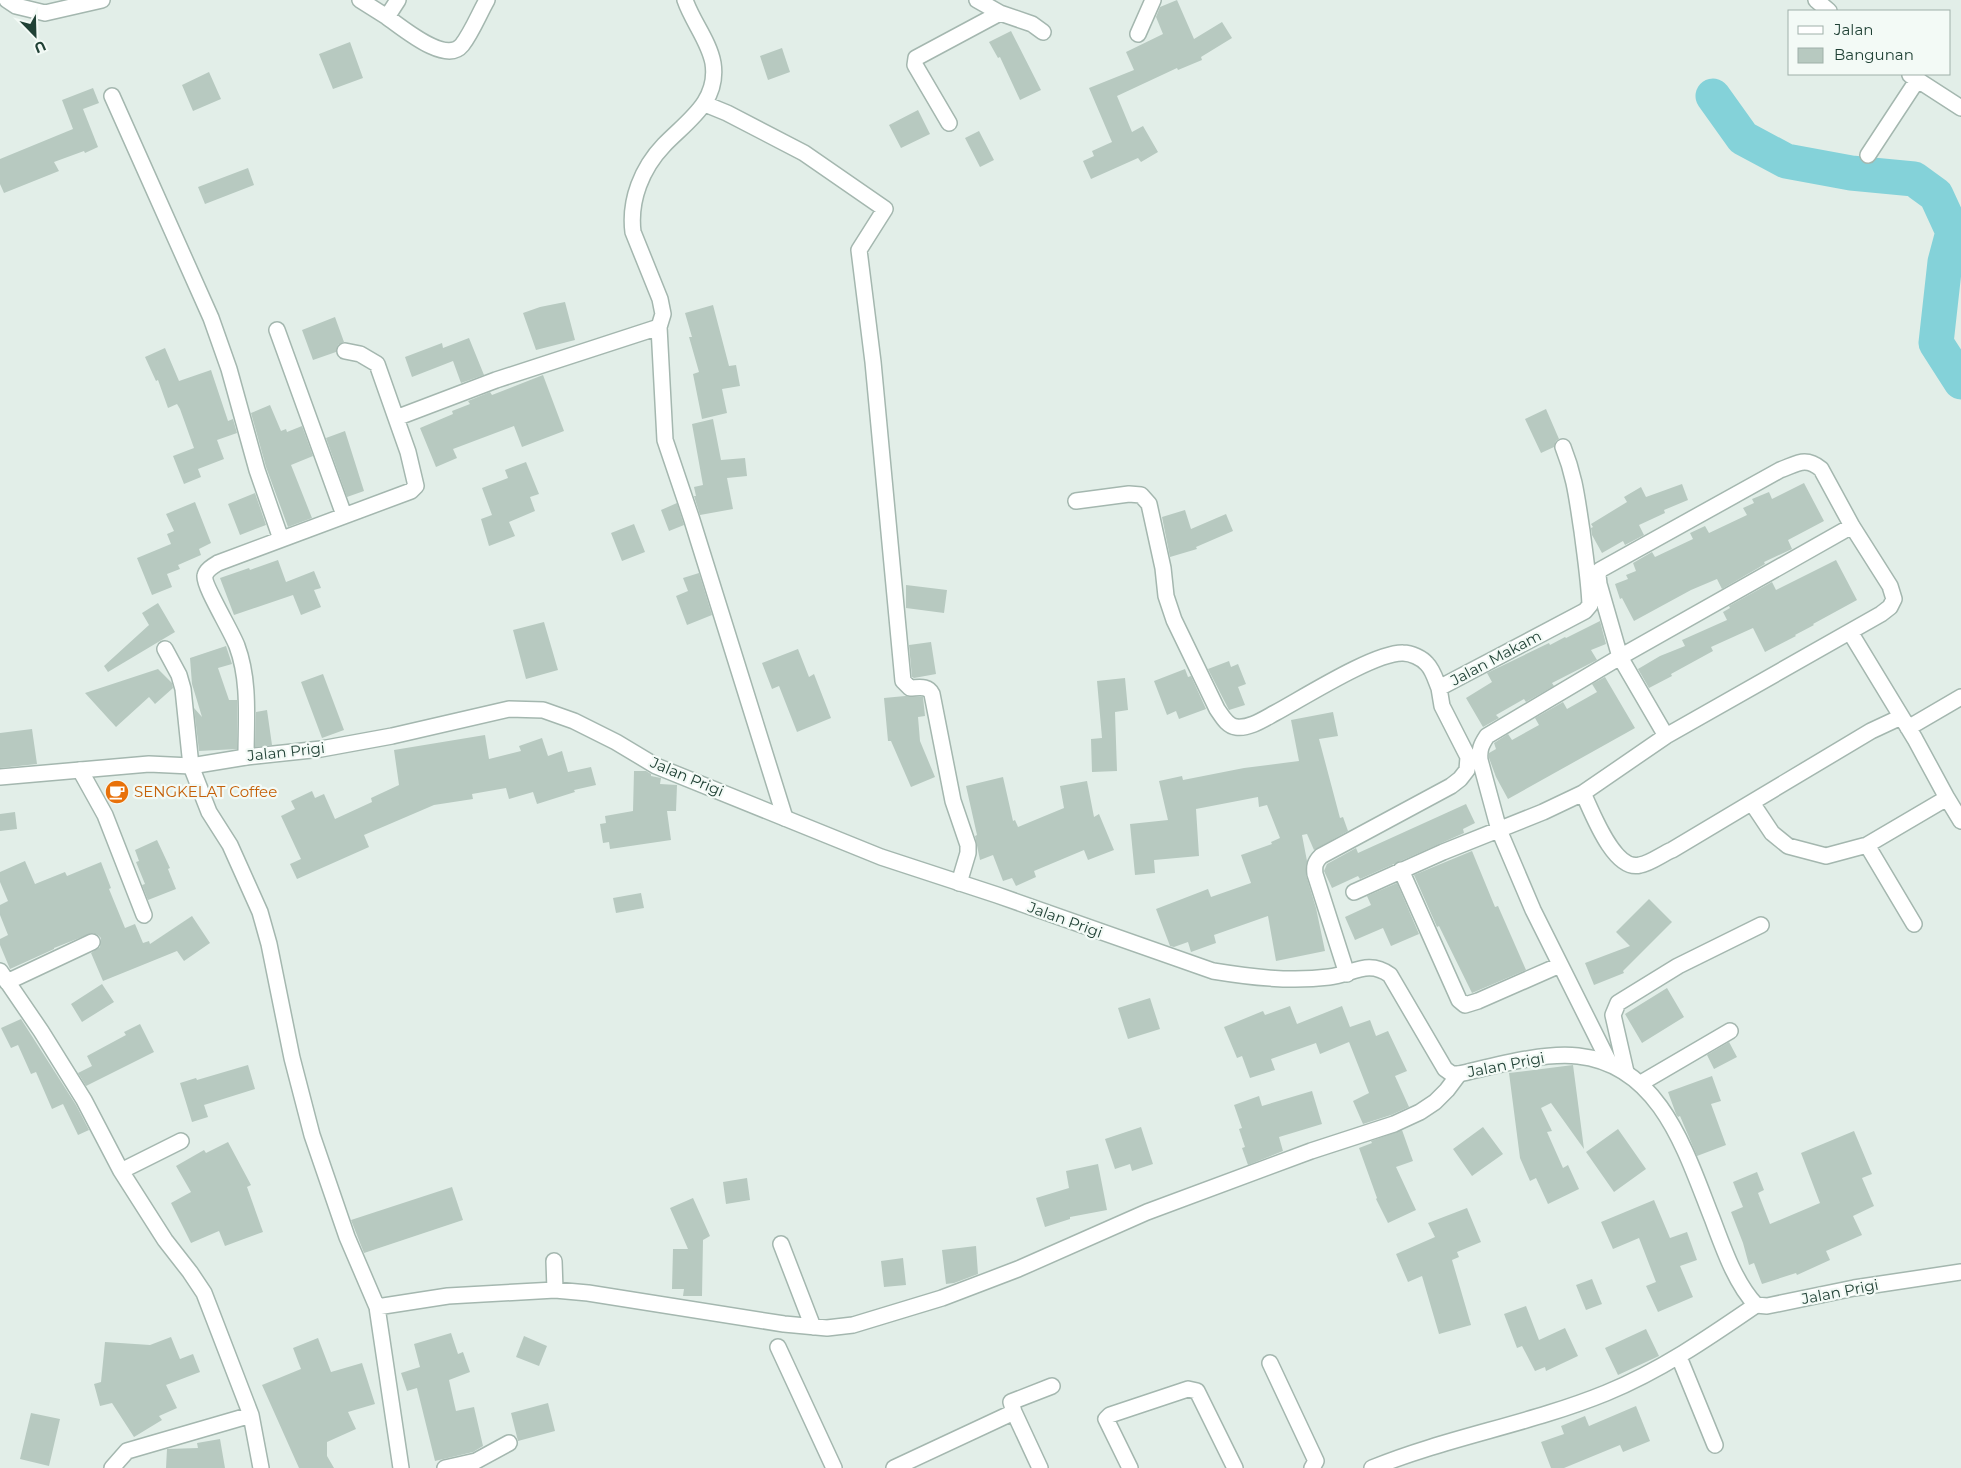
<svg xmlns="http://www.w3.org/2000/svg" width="1961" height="1468" font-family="Montserrat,sans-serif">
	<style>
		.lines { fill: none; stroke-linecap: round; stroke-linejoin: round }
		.river { stroke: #84d2d9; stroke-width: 35 }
		.building { fill: #b7c9c0 }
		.minor-casing { stroke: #a4b7af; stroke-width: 18 }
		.tertiary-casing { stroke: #a4b7af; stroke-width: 18 }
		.minor { stroke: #fff; stroke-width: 15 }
		.tertiary { stroke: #fff; stroke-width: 15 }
		.labels { text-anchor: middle; stroke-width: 4.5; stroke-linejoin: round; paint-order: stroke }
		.street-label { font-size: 15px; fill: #204135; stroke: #f3faf6 }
		.food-label { font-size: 15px; fill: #c56008; stroke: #f3faf6; text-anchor: start }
	</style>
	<rect width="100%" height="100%" fill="#e2eee8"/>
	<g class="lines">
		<path class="river" d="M1713 96 1743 138 1786 161 1851 173 1914 179 1936 195 1953 232 1945 262 1936 343 1961 382"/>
	</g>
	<path class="building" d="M1177 0 1194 39 1222 22 1232 38 1201 57 1202 60 1178 70 1177 68 1117 96 1132 132 1143 126 1158 152 1141 162 1138 158 1091 179 1083 161 1094 156 1092 151 1112 142 1089 88 1134 70 1126 52 1163 34 1156 17 1160 7Z
		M1011 31 1041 90 1020 100 1000 57 998 58 989 42Z
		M350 42 363 78 333 89 319 54Z
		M782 48 790 72 768 80 760 56Z
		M209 72 221 99 193 111 182 85Z
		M93 88 99 103 83 109 98 147 85 153 84 151 54 162 59 171 4 193 0 184V159L73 129 62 100Z
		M918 110 930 134 901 148 889 125Z
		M979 131 994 160 980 167 965 138Z
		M248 168 254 185 205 204 198 187Z
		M565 302 575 340 536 350 523 313 540 307Z
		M713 305 729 366 736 365 740 386 722 389 727 413 702 419 693 374 699 372 689 337H692L685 313Z
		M335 317 344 342 338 345 336 352 313 360 302 330Z
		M469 338 484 375 461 383 453 361 412 377 405 357 442 343 443 348Z
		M165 348 179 381 211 370 228 421 233 419 237 433 217 440 224 459 198 469 201 477 184 484 173 456 194 448 180 409 177 404 168 408 158 380 156 381 145 357Z
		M543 375 564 431 522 447 514 426 453 449 457 458 436 467 420 428 453 414 452 411 470 404 468 401 490 392 492 395Z
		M270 405 281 431 286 429 287 432 302 426 313 456 291 465 312 518 288 527 266 467 251 413Z
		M1546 409 1559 439 1556 441 1554 447 1541 453 1525 419Z
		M713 419 721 460 745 458 747 476 727 478 733 509 700 515 694 496H696L694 487 703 485 692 424Z
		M345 431 364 491 347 497 326 438Z
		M526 462 539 494 530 497 535 511 509 522 515 536 489 546 481 519 492 515 482 488 508 478 505 470Z
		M1804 483 1824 521 1788 540 1792 549 1764 562 1765 564 1722 589 1717 579 1691 590 1634 621 1622 598 1620 599 1615 584 1628 579 1626 575 1636 571 1633 563 1652 552 1655 557 1693 539 1690 533 1705 526 1709 533 1747 515 1743 508 1754 503 1752 499 1769 492 1772 499Z
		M1682 484 1688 500 1664 510 1665 513 1639 525 1644 535 1625 545 1623 541 1602 553 1592 535 1591 528 1593 527 1591 524 1627 502 1624 497 1641 487 1646 497Z
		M255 493 266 525 240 535 228 504Z
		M195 502 211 543 199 549 201 555 178 565 180 569 167 574 172 587 152 595 137 558 171 544 167 534 174 531 166 514Z
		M677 503 684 525 669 531 661 510Z
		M1185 510 1191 529 1226 514 1233 531 1196 547 1197 549 1170 557 1162 517Z
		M634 524 645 552 622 561 611 533Z
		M278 560 286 582 314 571 321 588 314 590 321 607 301 615 293 595 234 615 220 578 249 568 250 570Z
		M1836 560 1857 600 1813 624 1814 625 1795 635 1796 636 1765 652 1753 628 1711 647 1713 651 1671 674 1672 676 1649 688 1638 669 1660 656 1685 646 1682 640 1727 620 1723 612 1730 608 1729 606 1772 582 1776 590Z
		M699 573 712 615 687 625 676 596 688 591 683 578Z
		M906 585 947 590 944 613 906 608Z
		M158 603 175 632 108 672 104 666 149 625 142 613Z
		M1600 621 1606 644 1591 650 1597 660 1552 683 1554 686 1526 702 1524 699 1496 715 1499 718 1483 727 1466 698 1492 682 1487 673 1549 643 1550 645 1565 637 1566 638Z
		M544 622 558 670 526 679 513 630Z
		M931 642 936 674 914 678 912 677 909 645Z
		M226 646 232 664 218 668 229 700H237V749L199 751 194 708 202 717 192 684 190 658Z
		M798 649 809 677 814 674 831 718 797 732 779 686 772 689 762 663Z
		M1229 661 1231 667 1238 664 1246 684 1238 687 1245 705 1229 710 1208 669Z
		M158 669 172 683 173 688 155 704 149 697 116 727 85 693Z
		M1185 669 1188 677 1191 676 1206 709 1179 719 1176 711 1167 715 1154 681Z
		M323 674 344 730 322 738 301 682Z
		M1605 677 1635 728 1508 799 1496 777 1489 758V753L1496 749 1494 743 1508 734 1512 740 1539 725 1535 718 1563 702 1567 709 1597 692 1592 684Z
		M1125 678 1128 710 1115 712 1117 771 1092 772 1091 739 1102 738 1097 681Z
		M905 696 923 697 925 716 918 717 920 741 935 777 911 787 891 741H888L884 698Z
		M267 710 272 745 255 747 256 712Z
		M1333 712 1338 736 1319 739 1340 818 1343 817 1348 831 1314 850 1307 834 1302 835 1307 861 1306 875 1316 908 1325 951 1276 961 1268 916 1214 935 1216 943 1191 952 1188 942 1174 947 1170 946 1156 909 1208 889 1211 897 1251 883 1241 855 1272 844 1271 842 1280 838 1267 805 1259 807 1258 797 1196 809 1199 856 1154 860 1155 873 1135 875 1130 824 1168 820 1159 781 1182 776 1183 780 1244 768 1299 761 1291 720Z
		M32 729 37 764 0 768V733Z
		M485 735 489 759 521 751 519 746 542 738 548 756 562 751 568 772 591 767 596 785 574 790 575 792 537 804 533 792 509 799 506 788 472 794 473 799 434 805 364 835 369 847 297 879 290 864 301 859 281 816 295 809 291 801 312 791 315 798 324 794 335 819 372 802 371 798 399 785 394 750Z
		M634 771H646L651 774V776L661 778 660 784 677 785 676 811H667L671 840 610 849 609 842 603 843 600 824 606 823 605 816 633 811Z
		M1003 777 1013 821 1015 820 1018 827 1064 808 1060 786 1087 781 1094 817 1099 814 1114 850 1088 860 1084 850 1034 871 1036 877 1016 886 1012 878 1003 881 993 855 980 860 975 836 977 835 966 786Z
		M1466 804 1475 823 1463 829 1464 833 1360 879 1358 876 1332 888 1324 871 1327 864 1356 848 1358 853Z
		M15 812 17 829 0 831V814Z
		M157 840 170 868 168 869 176 889 148 900 142 885 145 884 136 862 139 861 135 850Z
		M1472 851 1495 907 1498 906 1526 970 1472 993 1439 926 1437 927 1414 875Z
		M25 861 35 884 65 872 67 876 101 862 111 888 109 889 125 928 135 924 143 943 149 941 150 944 192 916 210 943 184 961 177 951 103 981 91 953 100 947 101 938 98 935 92 933 54 948V949L10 969 0 945V939L8 935 0 915V905L8 901 0 882V872Z
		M1397 883 1419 934 1391 946 1383 928 1355 940 1345 917 1371 905 1367 896Z
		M641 893 644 908 616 913 613 898Z
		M1649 899 1672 922 1623 971 1624 973 1594 985 1585 963 1630 946 1616 932Z
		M102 984 114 1002 82 1022 71 1004Z
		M1667 988 1684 1017 1642 1043 1625 1014Z
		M1150 998 1160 1029 1128 1039 1118 1008Z
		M1290 1006 1297 1024 1342 1006 1350 1027 1370 1020 1376 1036 1388 1031 1407 1071 1395 1076 1409 1107 1391 1115 1363 1124 1353 1101 1369 1093 1349 1042 1320 1054 1316 1043 1271 1059 1275 1070 1250 1078 1242 1056 1237 1058 1224 1027 1263 1011 1265 1015Z
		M21 1019 76 1105 89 1130 78 1135 63 1104 52 1109 36 1072 31 1074 18 1045 11 1048 1 1028Z
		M140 1024 154 1052 86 1086 78 1073 92 1066 87 1056 126 1035 124 1032Z
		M1729 1042 1737 1057 1714 1069 1707 1055Z
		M248 1065 255 1089 204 1105 208 1117 192 1122 180 1083 196 1078 197 1080Z
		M1573 1065 1584 1149 1551 1103 1541 1108 1552 1131 1547 1132 1563 1168 1568 1165 1579 1189 1548 1204 1536 1178 1530 1181 1520 1158 1509 1073Z
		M1712 1076 1721 1101 1711 1104 1726 1145 1697 1156 1680 1116 1678 1117 1676 1114 1668 1092Z
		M1312 1091 1322 1124 1279 1137 1283 1151 1248 1165 1242 1148 1245 1147 1239 1129 1242 1128 1234 1105 1259 1096 1262 1106Z
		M1141 1127 1153 1164 1132 1171 1130 1164 1115 1169 1105 1139Z
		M1483 1127 1503 1154 1472 1176 1453 1149Z
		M1618 1129 1646 1169 1614 1192 1586 1152Z
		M1402 1130 1413 1161 1396 1167 1416 1210 1388 1223 1376 1199 1377 1198 1359 1148 1372 1143 1371 1141Z
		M1854 1131 1872 1174 1862 1178 1874 1206 1853 1216 1862 1235 1826 1251 1830 1260 1797 1275 1796 1273 1762 1284 1754 1263 1749 1265 1743 1243 1731 1212 1743 1207 1733 1182 1757 1172 1764 1190 1758 1193 1770 1224 1820 1203 1801 1153Z
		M228 1142 251 1185 247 1187 263 1232 225 1246 219 1231 191 1243 171 1203 191 1192 176 1166 204 1150 206 1153Z
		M1098 1164 1107 1210 1070 1217V1219L1045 1227 1036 1198 1069 1188 1066 1171Z
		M747 1178 750 1200 726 1204 723 1182Z
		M452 1187 463 1220 364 1253 351 1220Z
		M693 1198 710 1236 703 1240 702 1296H683L684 1289H672L673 1249H688L670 1208Z
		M1654 1200 1670 1238 1687 1232 1697 1260 1680 1266 1693 1297 1658 1312 1646 1286 1656 1282 1639 1238 1613 1249 1601 1222Z
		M1467 1208 1481 1242 1457 1252 1459 1257 1452 1260 1471 1325 1439 1334 1422 1276 1408 1282 1396 1254 1435 1237 1428 1223Z
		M976 1246 978 1274 954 1283 946 1284 942 1250Z
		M903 1258 906 1285 884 1287 881 1261Z
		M1592 1279 1602 1304 1586 1310 1576 1285Z
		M1526 1306 1539 1340 1565 1328 1578 1356 1546 1371 1545 1367 1535 1371 1522 1346 1517 1348 1504 1314Z
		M1646 1329 1659 1356 1618 1375 1605 1348Z
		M451 1333 458 1354 463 1352 470 1372 449 1380 456 1411 474 1407 483 1446 473 1452 435 1461 417 1388 407 1391 401 1373 420 1367 414 1344Z
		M524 1336 547 1346 539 1366 516 1357Z
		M171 1337 180 1359 193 1354 200 1372 166 1385 177 1408 159 1416 162 1420 134 1437 112 1403 100 1406 94 1384 101 1382 105 1342 150 1345Z
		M318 1338 331 1372 362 1363 375 1404 348 1412 356 1429 327 1442V1456L334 1468H299L262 1385 301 1369 293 1348Z
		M548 1403 555 1431 518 1441 511 1413Z
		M1636 1406 1650 1441 1623 1452 1620 1445 1564 1468H1551L1541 1442 1564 1434 1561 1426 1585 1416 1589 1426Z
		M31 1413 60 1419 49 1466 20 1459Z
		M220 1439 225 1468H166L167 1449 198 1448 197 1443Z"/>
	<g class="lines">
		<g class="minor-casing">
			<path id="minor" d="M7 0 16 6 45 13 102 0
				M360 0 387 17 398 0
				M977 0 1000 13 1032 24 1043 32
				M1816 0 1829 11
				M387 17C403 28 446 65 462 45 472 32 479 14 487 0
				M1138 34 1153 0
				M1910 75 1961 108
				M112 96 211 318 229 369 257 470 281 539
				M705 104 727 113 804 153 885 209 859 250 873 362 903 681 910 688C918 688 928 685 932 694L953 801 968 845V853L959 883
				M949 123 915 65 916 58 1000 13
				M1868 155 1918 79
				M659 327 665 440 691 517 785 818
				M277 330 344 515
				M345 351 360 354 377 364 396 418
				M1076 501 1129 494 1141 495 1149 504 1163 568 1166 596 1174 620 1217 709C1222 716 1227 726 1236 727 1249 729 1264 719 1275 713 1303 698 1375 652 1403 653 1411 653 1422 658 1427 664 1433 670 1436 681 1439 688
				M165 649 179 675 183 689 191 766 209 812 230 845 260 912 269 944 292 1058 312 1135 347 1237 377 1307 401 1468
				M1908 728 1961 697
				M246 757C246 720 250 681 237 646 232 632 203 585 205 576 206 570 213 566 218 563L411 491 416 486 408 452 396 418 496 380 659 327 663 314 660 299 633 232C629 200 642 168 664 145 687 121 719 102 713 63 709 41 692 21 685 0
				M80 770 105 815 144 915
				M1583 793C1592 812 1614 872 1640 865 1651 863 1662 854 1672 850L1871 731 1901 717
				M1947 798 1961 821
				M1752 803 1772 833 1788 846 1826 856 1867 845 1947 798 1915 739 1850 632
				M1867 845 1914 924
				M1401 870 1459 1000 1465 1005 1478 1001 1560 965
				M1354 892 1443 852 1543 812 1583 793 1666 736 1881 614 1890 607 1894 599 1890 586 1852 526 1821 469C1805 456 1797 464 1780 470L1600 570 1598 575 1599 584 1620 657 1666 736
				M0 971 41 1031 84 1100 121 1171 165 1240 190 1272 204 1293 251 1415 261 1468
				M1347 974 1315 874C1314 866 1315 862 1321 856L1451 786 1460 779 1467 770 1468 757 1442 706 1439 688 1585 611 1590 605C1589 580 1585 555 1582 531 1577 499 1575 477 1563 447
				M7 982 92 942
				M1610 1064 1533 910 1499 830 1480 760C1479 750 1481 745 1487 736L1620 657 1852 526
				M1626 1072 1613 1015 1618 1003 1678 966 1761 925
				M1641 1083 1730 1031
				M121 1171 181 1141
				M781 1244 813 1327
				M554 1261 555 1290
				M377 1307 448 1296 555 1290 588 1293 784 1324 827 1328 853 1325 942 1298 1018 1269 1147 1212 1311 1151 1394 1124 1420 1112 1435 1102 1447 1090 1459 1074
				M778 1347 834 1468
				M1679 1357 1715 1445
				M1270 1363 1316 1461 1312 1468
				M112 1468 127 1451 251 1415
				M445 1468 476 1461 509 1443
				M894 1468 1014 1412
				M1040 1468 1014 1412 1011 1402 1052 1386
				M1130 1468 1106 1419 1110 1415 1188 1389 1197 1391 1235 1468
				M1372 1468C1448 1437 1530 1424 1606 1393 1660 1371 1708 1338 1756 1305"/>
		</g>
		<g class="tertiary-casing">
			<path id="tertiary" d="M0 777 149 764 191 766 246 757 321 749 392 736 509 709 543 710 574 721 616 742 656 766 881 857 997 895 1213 971C1250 977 1290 982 1329 977 1353 974 1368 959 1390 975L1445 1069 1452 1074H1459C1494 1066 1543 1052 1578 1056 1661 1065 1686 1153 1712 1218 1723 1247 1735 1283 1756 1305L1767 1306 1854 1288 1961 1272"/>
		</g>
		<use href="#minor" class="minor"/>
		<use href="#tertiary" class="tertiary"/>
	</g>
	<defs>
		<g id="cafe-disc" transform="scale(1.25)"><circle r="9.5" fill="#e8710a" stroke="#f3faf6"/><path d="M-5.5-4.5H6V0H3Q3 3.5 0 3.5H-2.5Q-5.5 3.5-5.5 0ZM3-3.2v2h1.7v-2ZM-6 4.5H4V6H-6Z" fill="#fff"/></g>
	</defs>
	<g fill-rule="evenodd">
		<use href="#cafe-disc" x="117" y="792"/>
	</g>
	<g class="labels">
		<g class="street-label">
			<text transform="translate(1496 658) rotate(-28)" y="5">Jalan Makam</text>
			<text transform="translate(286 752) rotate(-6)" y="5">Jalan Prigi</text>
			<text transform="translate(687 777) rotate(23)" y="5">Jalan Prigi</text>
			<text transform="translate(1065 920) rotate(20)" y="5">Jalan Prigi</text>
			<text transform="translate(1506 1065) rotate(-11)" y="5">Jalan Prigi</text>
			<text transform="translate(1840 1292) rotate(-11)" y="5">Jalan Prigi</text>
		</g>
		<g class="food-label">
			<text x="134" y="797">SENGKELAT Coffee</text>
		</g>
	</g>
	<rect x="1788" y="10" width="162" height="65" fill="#f3faf6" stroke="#9fb0a9"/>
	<rect x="1798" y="26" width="25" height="8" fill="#ffffff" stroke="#9fb0a9"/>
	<text x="1834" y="35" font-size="15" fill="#204135">Jalan</text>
	<rect x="1798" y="48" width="25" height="15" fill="#b7c9c0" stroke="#9fb0a9"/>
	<text x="1834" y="60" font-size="15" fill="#204135">Bangunan</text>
	<g transform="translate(35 35) rotate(157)" stroke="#f3faf6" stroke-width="4" paint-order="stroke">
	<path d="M0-4L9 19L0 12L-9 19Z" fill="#204135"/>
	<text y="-8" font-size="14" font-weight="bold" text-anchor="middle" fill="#204135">U</text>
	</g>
</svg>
